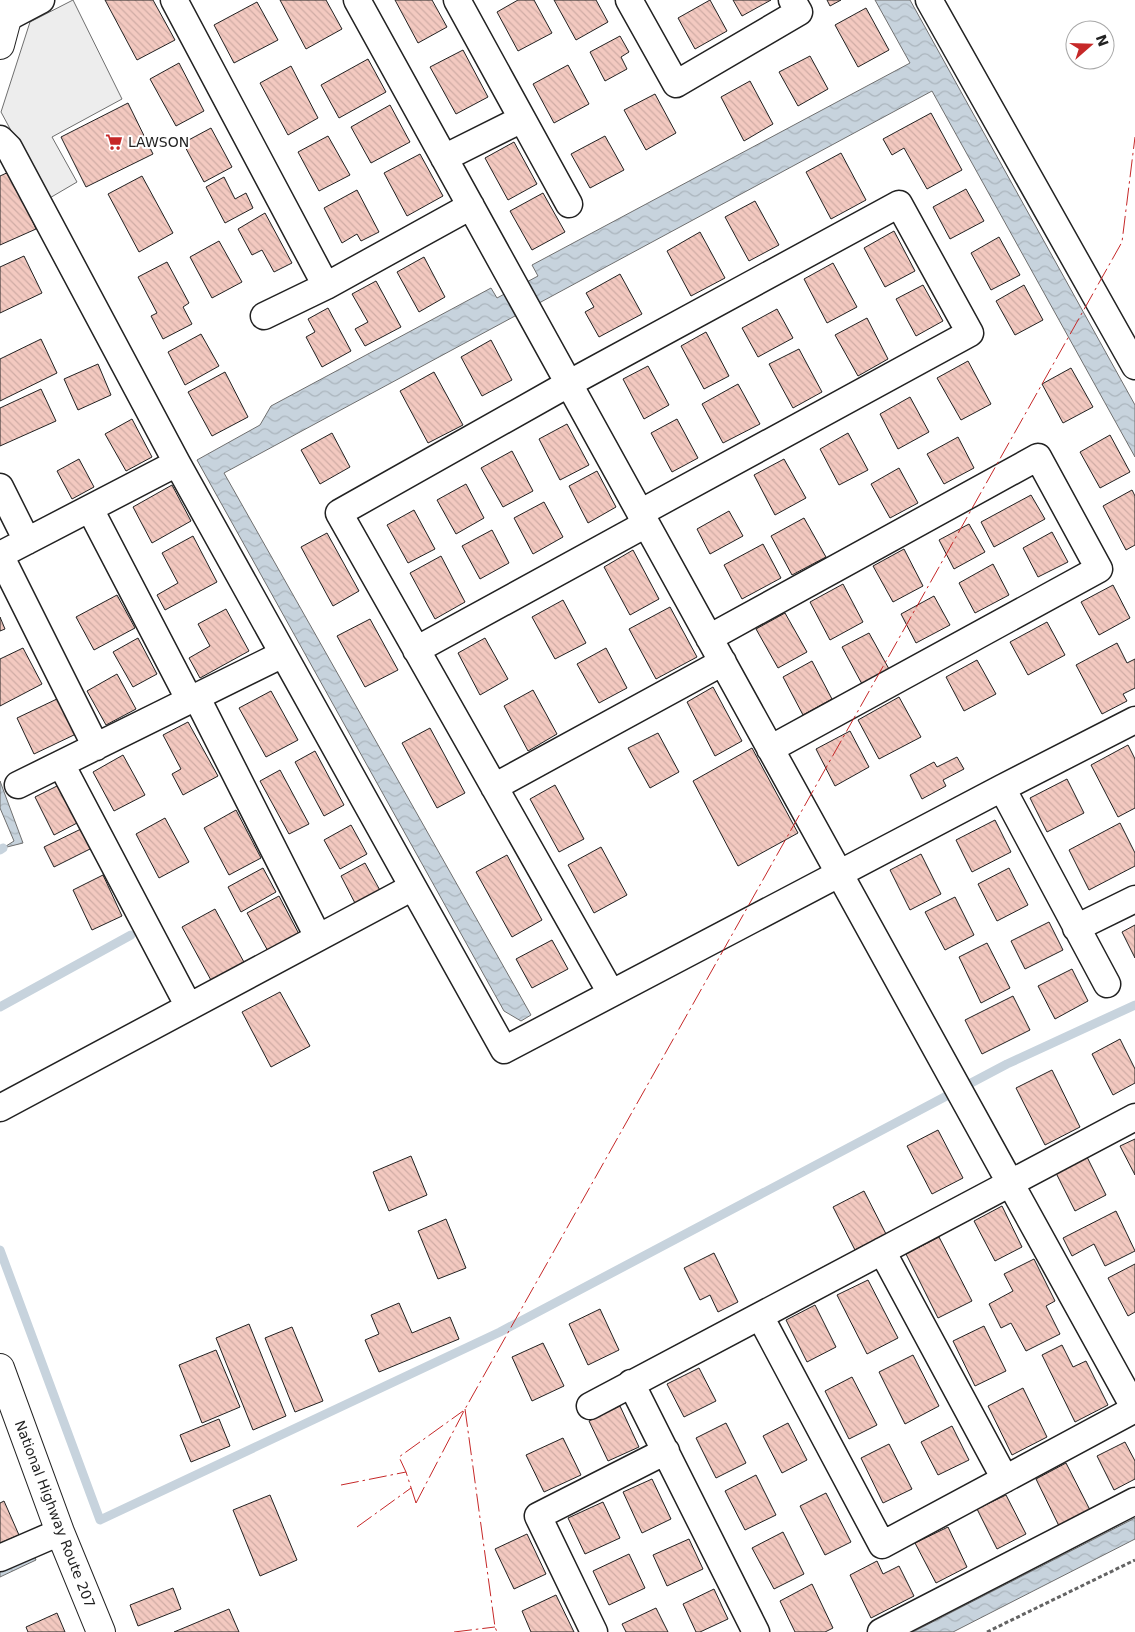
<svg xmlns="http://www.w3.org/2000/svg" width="1135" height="1632" font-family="'DejaVu Sans',sans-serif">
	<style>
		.parking { fill: #ededed; stroke: #6f6f6f }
		.water { fill: url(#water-waves); stroke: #6f6f6f }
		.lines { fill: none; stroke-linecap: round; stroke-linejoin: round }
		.stream { stroke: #c7d3dd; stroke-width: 9 }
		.building { fill: url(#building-back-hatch); stroke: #222 }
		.minor-casing { stroke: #222; stroke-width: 29 }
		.trunk-casing { stroke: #222; stroke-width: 30 }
		.path { stroke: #646464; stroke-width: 3; stroke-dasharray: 4 2.5; stroke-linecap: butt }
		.minor { stroke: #fff; stroke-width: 26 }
		.trunk { stroke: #fff; stroke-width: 28 }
		.power { stroke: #c62828; stroke-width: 1; stroke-dasharray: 18 4 2.5 4; stroke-linecap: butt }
		.labels { text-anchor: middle; stroke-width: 4; stroke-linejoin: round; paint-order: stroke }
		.poi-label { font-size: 14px; fill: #222; stroke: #fff; text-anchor: start }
		.street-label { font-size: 14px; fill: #222; stroke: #fff }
	</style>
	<defs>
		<pattern id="water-waves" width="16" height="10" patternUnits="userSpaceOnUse" patternTransform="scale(1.25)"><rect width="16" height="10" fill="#c7d3dd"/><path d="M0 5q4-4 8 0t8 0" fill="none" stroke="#abb5bd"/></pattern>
		<pattern id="building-back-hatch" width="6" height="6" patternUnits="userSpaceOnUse" patternTransform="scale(1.25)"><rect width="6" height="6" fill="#f3c9c0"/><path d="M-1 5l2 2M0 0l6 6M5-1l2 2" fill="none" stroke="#d0aca5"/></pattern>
	</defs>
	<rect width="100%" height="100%" fill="#fff"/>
	<path class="parking" d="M73 0 122 99 52 137 77 182 48 199 1 112 30 22Z"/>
	<path class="water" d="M875 0H910L1135 405V457L932 91 224 473 531 1015 521 1021 504 1011 197 460 260 425 271 406 491 288 497 298 538 276 532 265 910 63Z
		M0 781 23 843 3 848 14 841 0 808Z
		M1135 1518V1539L953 1632H913Z
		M34 1555 36 1560 0 1577V1570Z"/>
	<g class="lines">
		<path class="stream" d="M0 850 3 848
			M0 1007 131 935
			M0 1250 100 1520 500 1332 1007 1064 1135 1005"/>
	</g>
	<path class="building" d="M105 0H153L175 40 137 60Z
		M280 0H326L342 29 306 49Z
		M395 0H432L447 27 418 43Z
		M518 0H534L552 33 518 51 497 12Z
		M554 0H596L608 22 576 40Z
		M710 0 727 31 695 49 678 18Z
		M733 0H771L742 16Z
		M827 0H841L830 6Z
		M257 2 278 40 234 63 214 25Z
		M866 8 889 50 858 67 835 25Z
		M620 36 629 52 621 57 627 69 605 81 590 52Z
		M463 50 488 97 456 114 430 67Z
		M810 56 828 89 798 106 779 72Z
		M368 59 386 92 339 118 321 85Z
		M179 63 204 111 176 126 150 79Z
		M568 65 589 104 554 123 533 84Z
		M291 66 318 118 288 135 260 83Z
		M750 81 773 124 744 141 721 97Z
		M655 94 676 133 646 150 624 110Z
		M128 103 153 154 86 187 61 137Z
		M390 105 410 142 371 163 351 127Z
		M931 113 962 170 927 189 904 148 892 155 883 139Z
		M211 128 232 167 204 182 183 143Z
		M328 136 350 175 319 191 298 152Z
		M605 136 624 170 590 188 571 154Z
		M514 142 537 184 508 200 485 158Z
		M841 153 866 200 831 219 806 172Z
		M420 154 443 196 407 216 384 173Z
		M11 171 36 229 0 245V176Z
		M142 176 173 233 139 252 108 194Z
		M224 177 235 199 246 193 253 208 225 223 206 187Z
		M966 189 984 221 950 239 933 207Z
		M357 190 379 232 361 241 357 234 342 243 324 208Z
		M543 193 565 232 532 250 510 211Z
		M755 201 779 245 749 261 725 217Z
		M265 213 292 263 274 272 262 250 252 255 238 229Z
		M894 231 915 271 885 287 864 248Z
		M700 232 725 278 691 296 667 251Z
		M999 237 1020 275 991 290 971 253Z
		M219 241 242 282 212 298 190 257Z
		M24 256 42 293 0 313V267Z
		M424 257 445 297 419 312 397 272Z
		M167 262 189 303 183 307 192 324 163 339 151 316 157 313 138 277Z
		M833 263 857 307 827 323 804 279Z
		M620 274 642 314 599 337 585 312 594 307 586 293Z
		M376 281 401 327 365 346 355 329 368 322 352 294Z
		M923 285 943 321 916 336 896 299Z
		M1024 285 1043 320 1015 335 996 301Z
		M328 308 351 351 322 367 306 337 315 332 308 319Z
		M777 309 793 338 758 357 742 328Z
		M867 318 888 359 858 376 835 335Z
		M706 332 729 376 704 389 681 346Z
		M201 334 219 366 185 385 168 352Z
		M41 339 57 373 0 401V359Z
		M491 340 512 380 482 396 461 357Z
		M799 349 822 392 793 408 769 364Z
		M968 361 991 404 961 420 937 378Z
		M98 364 111 395 78 410 64 379Z
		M648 366 669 405 644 419 623 379Z
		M1071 368 1093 407 1063 423 1042 384Z
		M225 372 248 417 212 436 188 392Z
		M434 372 463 425 428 443 400 391Z
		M738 384 760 424 723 443 702 404Z
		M41 389 56 421 0 446V408Z
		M910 397 929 432 898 449 880 414Z
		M132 419 152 457 126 471 105 434Z
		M677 419 698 458 672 472 651 433Z
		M567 424 589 465 560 480 539 439Z
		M332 433 350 467 320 484 301 450Z
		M848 433 868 470 839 485 820 449Z
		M1110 435 1130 472 1100 488 1080 452Z
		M958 437 974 468 944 484 927 454Z
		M512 451 533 491 503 507 481 468Z
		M79 459 94 487 72 499 57 471Z
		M784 459 806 498 775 515 754 475Z
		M899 468 918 503 890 518 871 484Z
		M597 471 616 507 588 523 569 486Z
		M466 484 484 518 456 534 437 500Z
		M172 485 191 521 152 543 133 507Z
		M1132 490 1135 496V545L1126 550 1103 506Z
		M1031 495 1045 519 994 547 981 522Z
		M544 502 563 537 533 554 514 518Z
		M414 510 435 549 408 563 387 525Z
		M729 511 743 536 710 554 697 529Z
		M804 518 826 557 792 575 771 536Z
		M969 524 985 552 954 569 939 540Z
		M492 530 509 563 480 579 462 546Z
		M1052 532 1068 562 1038 577 1023 548Z
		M327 533 359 591 333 606 301 547Z
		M193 536 217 582 165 610 157 595 178 583 162 553Z
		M763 544 781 578 742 599 724 565Z
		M904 549 923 586 893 602 873 566Z
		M633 550 659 599 630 615 604 567Z
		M441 556 465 602 435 619 410 573Z
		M993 564 1009 595 975 613 959 583Z
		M843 584 863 622 830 640 810 602Z
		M1113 585 1130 618 1099 635 1081 602Z
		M117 595 135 628 94 650 76 617Z
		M934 596 950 625 916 643 901 614Z
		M563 600 586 643 555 659 532 617Z
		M670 607 697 657 656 679 629 629Z
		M226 609 249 651 200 678 189 658 210 646 198 624Z
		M785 613 807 652 778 668 756 629Z
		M0 617 5 629 0 631Z
		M370 619 398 670 365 687 337 636Z
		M1047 622 1065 655 1028 675 1010 642Z
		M869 633 889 669 862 684 842 647Z
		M138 638 157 674 133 687 113 652Z
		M485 638 508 679 480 695 458 653Z
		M1117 643 1127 663 1135 659V688L1123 694 1127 701 1102 714 1076 665Z
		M23 648 42 684 0 706V659Z
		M606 648 627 688 599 703 577 664Z
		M977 660 996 694 964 711 946 677Z
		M812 661 832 699 803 715 783 677Z
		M117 674 136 709 106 725 87 691Z
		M713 687 742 741 715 756 687 702Z
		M533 690 557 734 528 751 504 706Z
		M271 691 298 740 266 757 239 708Z
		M899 697 921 737 879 759 858 720Z
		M59 698 76 734 34 754 17 718Z
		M188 722 218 776 183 795 172 774 181 769 163 735Z
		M430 728 465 793 437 808 402 743Z
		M850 731 869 767 835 786 816 749Z
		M658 733 679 772 650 788 628 748Z
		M1128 745 1135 759V808L1118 817 1091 765Z
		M752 748 798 833 738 866 693 781Z
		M315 751 344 805 324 816 295 762Z
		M123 755 145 795 114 811 93 772Z
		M957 757 964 769 943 780 946 786 922 799 910 775 934 762 937 767Z
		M280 770 309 824 289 834 260 781Z
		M1067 779 1084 813 1047 832 1030 798Z
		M59 785 79 822 54 835 35 797Z
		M555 785 584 839 559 852 530 799Z
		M236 810 261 858 229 875 204 828Z
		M165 818 189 862 159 878 136 834Z
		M995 820 1011 852 972 872 956 840Z
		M1120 823 1135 853V866L1089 890 1069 850Z
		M351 825 367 854 340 869 324 840Z
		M83 828 92 848 54 867 44 847Z
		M601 847 627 895 594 913 568 865Z
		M921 854 941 894 910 910 890 870Z
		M507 855 542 920 512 937 476 872Z
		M365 863 382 894 357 907 341 876Z
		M263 868 276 892 241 912 228 887Z
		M1009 868 1028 905 997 921 978 884Z
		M103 875 122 916 92 930 73 890Z
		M279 896 300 936 269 953 247 913Z
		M955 897 974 935 945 950 925 912Z
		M215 909 245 964 212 982 182 927Z
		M1049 922 1063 950 1025 969 1011 941Z
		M1135 925V958L1122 932Z
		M552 940 568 969 532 988 516 959Z
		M987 943 1010 988 981 1003 959 957Z
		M1072 969 1088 1001 1055 1019 1038 986Z
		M280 992 310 1046 271 1067 242 1012Z
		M1013 996 1030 1030 982 1054 965 1020Z
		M1120 1039 1135 1069V1083L1113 1095 1092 1054Z
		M1052 1070 1080 1127 1045 1145 1016 1088Z
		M938 1130 963 1178 932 1194 907 1146Z
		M1135 1139V1175L1120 1146Z
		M1086 1155 1106 1195 1075 1211 1055 1171Z
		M411 1156 427 1195 389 1211 373 1172Z
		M864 1191 886 1234 855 1250 833 1207Z
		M1002 1206 1022 1247 995 1261 974 1221Z
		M1116 1211 1135 1251 1105 1266 1094 1244 1072 1256 1063 1238Z
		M446 1219 466 1268 438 1279 418 1231Z
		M939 1237 972 1301 938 1318 906 1254Z
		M714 1253 738 1302 718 1312 710 1295 700 1300 684 1268Z
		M1034 1259 1055 1301 1046 1306 1060 1334 1026 1351 1011 1323 1001 1328 989 1304 1013 1291 1004 1274Z
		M1135 1264V1312L1128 1316 1108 1278Z
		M868 1280 898 1338 867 1354 837 1295Z
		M399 1303 412 1333 450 1317 459 1339 379 1372 365 1340 379 1334 371 1315Z
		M815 1305 836 1347 807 1362 786 1320Z
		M600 1309 619 1350 588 1365 569 1324Z
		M249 1324 286 1416 253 1430 216 1338Z
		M984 1326 1006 1371 975 1386 953 1341Z
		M292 1327 323 1401 295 1412 265 1338Z
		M543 1343 564 1386 532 1401 512 1357Z
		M1062 1345 1073 1367 1086 1361 1108 1405 1075 1422 1042 1355Z
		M216 1350 240 1407 202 1423 179 1365Z
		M913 1355 939 1406 905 1424 879 1372Z
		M699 1368 716 1401 684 1417 667 1384Z
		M852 1377 877 1425 849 1439 825 1391Z
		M1023 1388 1047 1437 1012 1455 988 1406Z
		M620 1406 639 1447 608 1461 589 1421Z
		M219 1419 230 1446 191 1462 180 1435Z
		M726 1423 746 1463 716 1478 696 1438Z
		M788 1423 807 1460 782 1473 763 1436Z
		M952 1426 969 1460 938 1475 921 1442Z
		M563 1438 581 1475 544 1492 526 1455Z
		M1125 1442 1135 1461V1479L1114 1490 1097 1456Z
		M889 1444 912 1489 883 1503 861 1458Z
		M1066 1463 1090 1510 1059 1526 1036 1479Z
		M756 1475 776 1515 745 1530 725 1491Z
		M652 1479 671 1519 642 1533 623 1492Z
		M826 1493 851 1542 825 1555 800 1506Z
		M270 1495 297 1560 260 1576 233 1510Z
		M1006 1495 1026 1534 997 1549 977 1509Z
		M4 1501 19 1535 0 1543V1503Z
		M603 1502 620 1538 585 1554 568 1518Z
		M948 1527 967 1567 936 1583 915 1543Z
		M783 1532 804 1574 774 1589 752 1548Z
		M527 1534 546 1574 514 1589 495 1549Z
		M689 1539 703 1569 667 1586 653 1555Z
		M629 1554 645 1588 609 1605 593 1571Z
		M877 1561 883 1574 899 1566 914 1596 871 1618 850 1575Z
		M812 1584 833 1628 825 1632H795L780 1601Z
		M173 1588 181 1609 138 1626 130 1605Z
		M714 1589 728 1619 700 1632H696L683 1604Z
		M556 1595 574 1632H531L522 1611Z
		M656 1608 668 1632H626L622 1624Z
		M229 1609 239 1632H174Z
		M57 1613 65 1632H28L26 1627Z"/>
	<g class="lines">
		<g class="minor-casing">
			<path id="minor" d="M174 0 326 286
				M357 0 1135 1409
				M457 0 569 204
				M629 0 676 84 799 12 792 0
				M929 0 1135 366
				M7 18 41 0
				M0 139 9 148 177 463 413 887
				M444 158 522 119
				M264 316 326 286 471 206
				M0 487 27 541
				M90 509 190 701
				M0 555 96 747
				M0 555 177 463
				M709 638 1038 457 1099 569 770 749
				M416 650 646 524
				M197 698 318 937
				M61 764 189 1007
				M18 785 283 654
				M494 787 723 662
				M1002 788 1107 984
				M1076 928 1135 899
				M611 993 339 513 568 384 899 204 970 333 640 513
				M0 1108 413 887 504 1050 1002 788 1135 720
				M882 1251 1005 1479
				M760 1316 882 1545 1135 1409
				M631 1383 756 1632
				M590 1406 1135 1117
				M0 1558 60 1532
				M594 1632 538 1516 666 1451
				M881 1632 1135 1501"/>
		</g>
		<g class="trunk-casing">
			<path id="trunk" d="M0 45 12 0
				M0 1368 60 1532 101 1632"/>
		</g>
		<path class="path" d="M987 1632 1135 1560"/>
		<use href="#minor" class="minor"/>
		<use href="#trunk" class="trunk"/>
		<path class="power" d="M465 1409 495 1627 497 1632
			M341 1485 406 1472
			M416 1503 465 1409 1122 242 1135 137
			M416 1503 406 1472 399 1457 463 1411
			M357 1527 411 1488
			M454 1632 495 1627"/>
	</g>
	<defs>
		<g id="supermarket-bare" transform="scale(1.35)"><path d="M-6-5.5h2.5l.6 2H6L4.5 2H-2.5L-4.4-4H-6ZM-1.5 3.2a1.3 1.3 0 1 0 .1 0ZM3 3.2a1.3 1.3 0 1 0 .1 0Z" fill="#c62828" stroke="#fff" stroke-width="2.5" paint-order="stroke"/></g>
	</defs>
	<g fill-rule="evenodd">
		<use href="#supermarket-bare" x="114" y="142"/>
	</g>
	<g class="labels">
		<g class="poi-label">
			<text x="128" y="147">LAWSON</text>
		</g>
		<g class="street-label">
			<text transform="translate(55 1514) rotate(69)" y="5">National Highway Route 207</text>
		</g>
	</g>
	<g transform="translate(1090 45) rotate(70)"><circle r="24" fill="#ffffff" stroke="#a7a7a7"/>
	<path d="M0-4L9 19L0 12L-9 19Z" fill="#c62828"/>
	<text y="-8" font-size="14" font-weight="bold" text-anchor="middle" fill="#222222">N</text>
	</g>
</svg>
